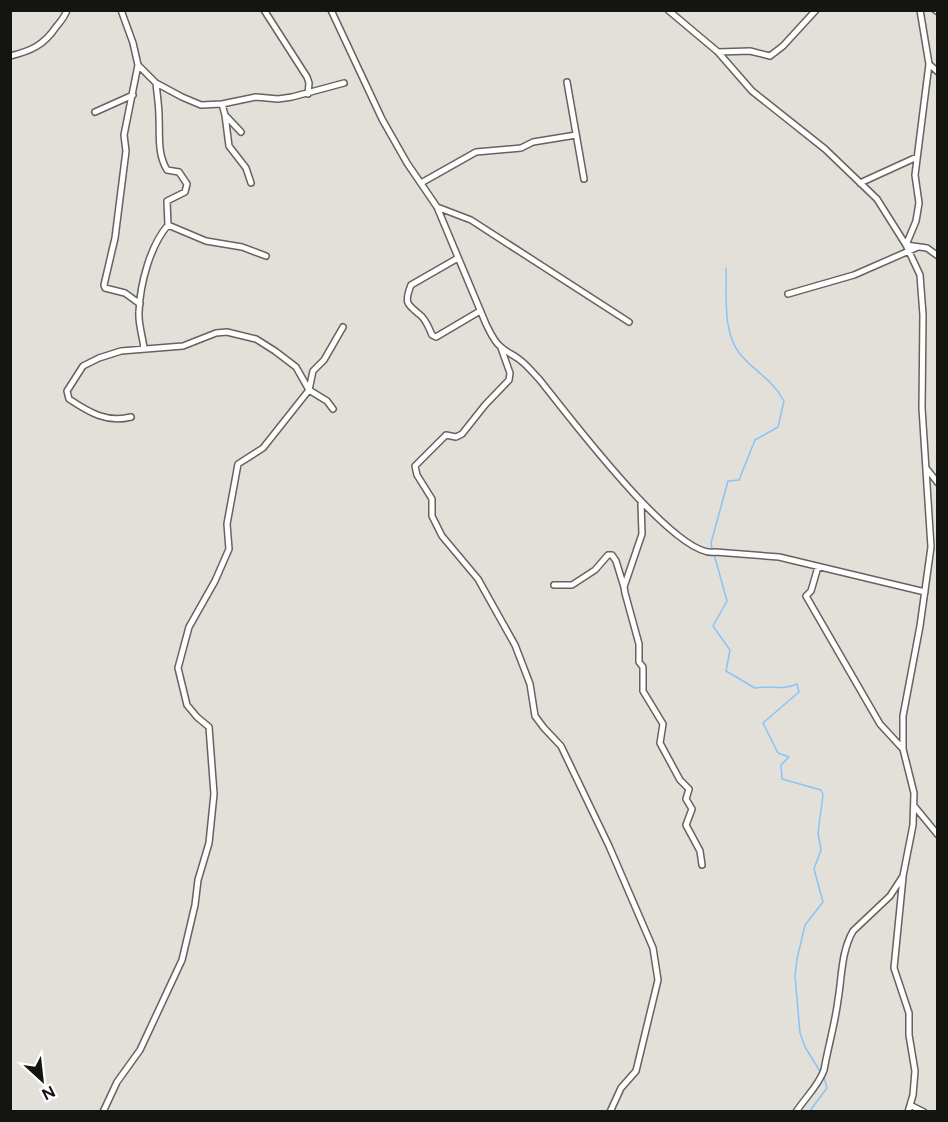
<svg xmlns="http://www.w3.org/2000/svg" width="948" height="1122" font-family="Figtree,sans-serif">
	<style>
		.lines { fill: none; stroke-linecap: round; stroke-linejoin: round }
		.stream { stroke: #89c3f9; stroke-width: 1.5 }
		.minor-casing { stroke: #65635c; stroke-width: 8 }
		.minor { stroke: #fff; stroke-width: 5 }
	</style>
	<rect width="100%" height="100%" fill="#e2e0d8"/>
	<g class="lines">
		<path class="stream" d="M712 549 711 543 728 481 739 480 755 440 778 427 784 401C773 380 755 372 740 354 722 332 727 294 726 268
			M714 554 727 601 713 626 730 650 726 671 755 688C772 685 782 691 797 684L799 692 763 723 778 753 789 757 781 765 782 779 821 790 823 795 818 833 821 850 814 869 823 902 805 925 797 959 795 976 800 1033 805 1047 821 1073
			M809 1112 827 1088 824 1077"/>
		<g class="minor-casing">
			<path id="minor" d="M121 10 133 43 138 65 156 83 182 97 201 105 222 104 256 97 278 99 292 97 344 83
				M264 10 307 77 309 83 308 94
				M331 10 382 119 407 163 437 207 486 324C490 332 494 342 501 347 506 352 514 355 520 360 527 365 533 373 539 379 565 411 676 560 715 552L779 557 925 592
				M668 10 718 52 752 91 825 149 877 199 906 245 920 275 923 315 922 408 931 547 920 626 903 716V749L914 793 913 825 903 876 890 896 853 931C841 952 842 977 838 1000 835 1024 828 1047 824 1070 819 1085 805 1098 796 1112
				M935 10 938 12
				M718 52 750 51 770 56 783 46 816 10
				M10 56C31 51 44 45 56 27 60 22 65 17 67 10
				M929 64 938 72
				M138 65 124 135 126 151 115 238 104 285 105 288 125 293 140 304
				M567 82 584 179
				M156 83C157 94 159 106 159 117 160 136 157 153 167 170L179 172 187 184 185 192 167 201 168 225 206 241 242 247 266 256
				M222 104 225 115 241 132
				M95 112 133 95
				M225 115 229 146 246 168 251 183
				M421 183 476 152 521 148 533 142 576 135
				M860 183 917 157
				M437 207 471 220 629 322
				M906 245 916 221 919 203 915 175 929 64 920 10
				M906 245 927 248 938 256
				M458 258 411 285C404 303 407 304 419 314 426 319 429 328 432 335L436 337 480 311
				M788 294 854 275 918 247
				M501 348 510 373 509 380 485 405 462 434 456 437 446 435 415 466 417 475 432 499V516L442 536 478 579 515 645 530 684 535 716 544 728 561 746 609 846 653 948 658 980 636 1071 621 1088 610 1112
				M144 349C143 337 138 324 139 312 140 284 150 246 168 225
				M131 417C107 423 90 413 69 399L67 391 83 366 99 358 121 351 183 346 216 333 227 332 256 339 275 351 296 367 309 390 327 401 333 409
				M926 468 938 483
				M641 503 642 534 624 587 625 593 639 644V662L643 667V691L663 724 660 743 680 780 689 789 686 799 692 809 686 825 700 851 702 865
				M818 567 811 591 806 596 880 724 903 749
				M554 585H572L595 570 608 555H612L616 561 624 587
				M915 807 938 835
				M903 877 894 968 909 1013V1035L915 1071 913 1095 908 1112
				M910 1105 924 1112
				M103 1112 117 1082 140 1050 182 960 195 905 198 880 209 843 214 794 209 727 197 717 187 705 178 668 189 627 215 581 229 549 227 524 238 464 263 448 309 390 313 371 324 360 343 327"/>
		</g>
		<use href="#minor" class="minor"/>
	</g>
	<rect width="948" height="1122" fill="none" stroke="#141411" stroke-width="24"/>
	<g transform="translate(42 1080) rotate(153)" stroke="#ffffff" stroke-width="4.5" paint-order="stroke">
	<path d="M0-4.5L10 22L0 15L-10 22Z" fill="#141411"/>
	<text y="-9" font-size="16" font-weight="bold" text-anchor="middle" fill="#141411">N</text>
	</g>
</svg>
